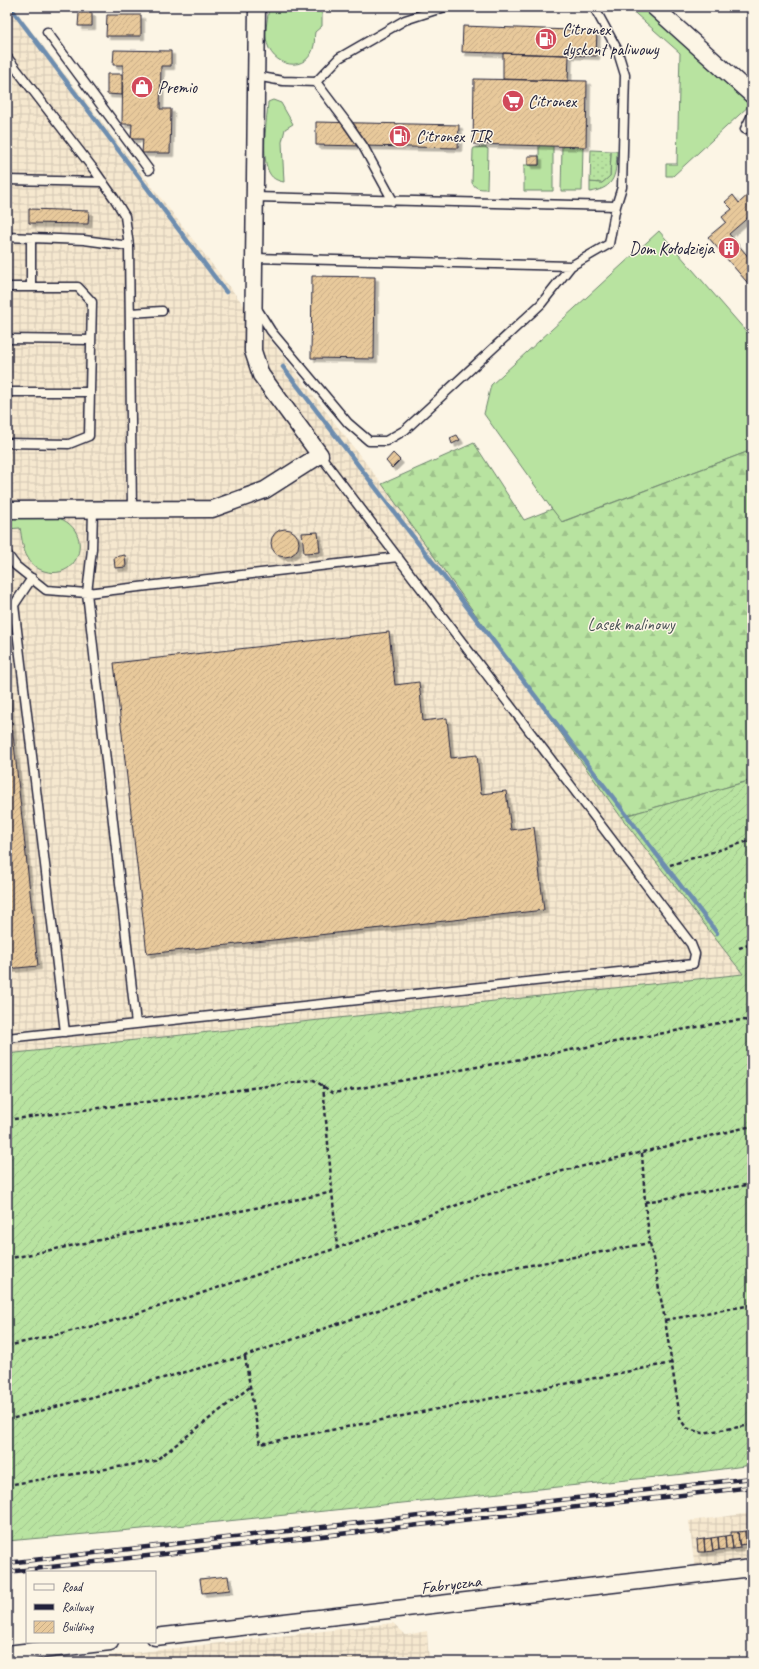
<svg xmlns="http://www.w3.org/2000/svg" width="759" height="1669" font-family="Caveat,sans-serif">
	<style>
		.industrial { fill: url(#industrial-grid) }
		.grass { fill: #b8e3a0; stroke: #6d826e }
		.forest { fill: url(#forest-firs); stroke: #6d826e }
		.park { fill: url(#park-dots); stroke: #6d826e }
		.garden { fill: url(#garden-furrows); stroke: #6d826e }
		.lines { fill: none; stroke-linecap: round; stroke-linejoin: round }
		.stream { stroke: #6d8daf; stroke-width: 4.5 }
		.building { fill: url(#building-hatch); stroke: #22223b; filter: url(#shadow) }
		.lane-casing { stroke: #22223b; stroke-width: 11 }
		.street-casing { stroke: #22223b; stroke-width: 19 }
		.path { stroke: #22223b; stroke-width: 2.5; stroke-dasharray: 4 3; stroke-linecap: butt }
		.lane { stroke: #fcf5e5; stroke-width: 8 }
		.street { stroke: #fcf5e5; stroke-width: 16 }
		.rail-casing { stroke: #22223b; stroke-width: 4.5 }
		.rail { stroke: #fcf5e5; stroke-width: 3; stroke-dasharray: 9; stroke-linecap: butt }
		.labels { text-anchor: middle; stroke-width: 3; stroke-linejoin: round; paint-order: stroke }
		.poi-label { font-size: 17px; fill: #22223b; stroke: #fcf5e5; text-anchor: start }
		.park-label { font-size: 17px; fill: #485254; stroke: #fcf5e5 }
		.street-label { font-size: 17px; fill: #22223b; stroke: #fcf5e5 }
	</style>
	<defs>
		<pattern id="industrial-grid" width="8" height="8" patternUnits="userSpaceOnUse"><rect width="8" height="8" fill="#f6e8cf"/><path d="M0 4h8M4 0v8" fill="none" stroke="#d3c7b3"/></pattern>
		<pattern id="forest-firs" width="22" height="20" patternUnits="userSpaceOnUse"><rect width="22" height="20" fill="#b8e3a0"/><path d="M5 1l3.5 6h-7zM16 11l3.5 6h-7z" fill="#9ec28b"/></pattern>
		<pattern id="park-dots" width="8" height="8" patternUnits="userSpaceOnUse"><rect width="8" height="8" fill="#b8e3a0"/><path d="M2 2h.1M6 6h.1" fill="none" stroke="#9ec28b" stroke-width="1.8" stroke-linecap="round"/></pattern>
		<pattern id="garden-furrows" width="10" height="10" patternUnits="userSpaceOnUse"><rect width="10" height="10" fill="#b8e3a0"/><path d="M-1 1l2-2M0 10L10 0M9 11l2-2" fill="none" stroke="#9ec28b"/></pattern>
		<pattern id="building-hatch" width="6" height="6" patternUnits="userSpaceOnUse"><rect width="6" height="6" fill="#e8c99b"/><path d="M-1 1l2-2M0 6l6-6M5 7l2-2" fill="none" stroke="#c7ac86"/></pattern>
		<filter id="shadow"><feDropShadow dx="3.5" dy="3.5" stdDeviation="0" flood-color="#0004"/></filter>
	</defs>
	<rect width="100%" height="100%" fill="#fcf5e5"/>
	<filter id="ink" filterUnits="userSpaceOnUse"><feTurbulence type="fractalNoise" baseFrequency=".025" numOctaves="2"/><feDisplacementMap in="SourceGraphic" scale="8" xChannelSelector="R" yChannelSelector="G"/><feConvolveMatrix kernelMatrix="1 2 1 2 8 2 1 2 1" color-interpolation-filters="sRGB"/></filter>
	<g filter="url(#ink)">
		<path class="industrial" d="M7 7H13L382 484 621 817 743 974 7 1054Z
			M752 1513V1561L695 1569 689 1521Z
			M393 1623 406 1635 427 1631 429 1662H54Z"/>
		<path class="grass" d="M269 7H322V26L315 32C314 36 315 41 314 45 309 74 270 69 266 38 265 29 268 17 269 7Z
			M628 7H643L752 103 673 176H666V164H677L680 53Z
			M273 100 281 103 293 124 285 129 282 142 284 182C278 181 273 179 270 174 260 159 267 120 268 102Z
			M539 145 553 146V191H524V165H539Z
			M562 146H583L582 191H561Z
			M485 147 488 149 487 189C480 189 476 189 472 183L473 150 474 148Z
			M611 151H617C616 174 616 188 590 192V182L602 183 610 176Z
			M659 231 752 338V450L561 522 484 414 491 385Z
			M7 517C19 517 50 514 59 518 95 532 79 582 44 571 37 569 31 564 28 558 22 549 22 537 20 528L7 529Z"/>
		<path class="forest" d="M474 443 524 520 552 509 562 522 752 450V780L621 817 382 484Z"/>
		<path class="park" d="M591 150 611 151 610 176 602 183 590 182Z"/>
		<path class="garden" d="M752 780V1465L685 1474 198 1524 7 1541V1054L743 974 621 817Z"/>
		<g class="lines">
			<path class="stream" d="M10 7 226 292
				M283 367 717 933"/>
		</g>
		<path class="building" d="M79 13H92V26H78Z
			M107 15H141V36H106Z
			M463 26 597 31 596 56 462 52Z
			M114 50 171 51V66H161L160 109H171L170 153H142L143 139H131L132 124H122L123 65H113Z
			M503 53 569 55 568 81 503 79Z
			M107 74H122V95L107 94Z
			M474 79 587 81 586 147 473 144Z
			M316 122 459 125 458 148 316 145Z
			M528 156H539V165H528Z
			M751 192 752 214 729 234 751 260 752 259V288L708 237 726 222 722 217 732 209 725 202 733 195 739 203Z
			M29 209 89 211 88 224 29 223Z
			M312 276 375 277 374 359 311 358Z
			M457 435 460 440 452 444 450 438Z
			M393 453 400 460 392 468 386 461Z
			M271 543a14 14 0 1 1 28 0a14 14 0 1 1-28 0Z
			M318 532 320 552 304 553 302 533Z
			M125 555 126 567 115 568 114 557Z
			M389 632 395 685 419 682 423 721 447 718 451 758 477 755 481 794 506 791 511 830 534 827 544 910 147 954 114 663Z
			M7 679 38 966 7 969Z
			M751 1530 752 1544H746L745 1531Z
			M745 1531 746 1544 739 1545 738 1532Z
			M731 1532H738L740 1548 733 1549Z
			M731 1535 733 1549H726L725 1536Z
			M725 1536 726 1549 719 1550 718 1537Z
			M718 1537 719 1550 713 1551 711 1538Z
			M711 1538 713 1551 705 1552 704 1539Z
			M704 1539 705 1552H698L697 1540Z
			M228 1576 230 1590 202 1593 200 1579Z"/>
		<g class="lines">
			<g class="lane-casing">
				<path id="lane" d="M594 7 617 49 625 75 622 187 616 206
					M47 32 149 170
					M7 57 95 171 114 198 125 216 129 246 132 510
					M256 76 283 81 316 82 347 123 363 146 393 201
					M316 82 339 58 405 20 445 7
					M745 129 752 115
					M7 180 103 182
					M7 237 84 240 129 246
					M31 238V287
					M254 258 571 266 609 244 616 206 255 197
					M7 287H78L92 302 89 436 69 444 7 443
					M256 307 271 331 348 423 369 441H386L405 430 541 304 571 266
					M130 313 162 311
					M7 339 91 340
					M7 392H90
					M7 554 16 566 46 590 87 593 398 557
					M32 578 14 605 65 1032
					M136 1024 693 964 695 954 691 944 320 455
					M7 1038 136 1024 87 593 92 549 93 510"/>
			</g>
			<g class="street-casing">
				<path id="street" d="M654 7 752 95
					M7 510 212 509 265 490 320 455 261 375 253 351 257 7
					M155 1637 752 1568
					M7 1654 110 1642"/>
			</g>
			<path class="path" d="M670 865 752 840
				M739 948 752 944
				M323 1085 337 1248
				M7 1120 314 1080 333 1093 725 1022 742 1020 752 1021
				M642 1153 645 1202 650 1243 665 1320 680 1418 686 1428 702 1433 752 1425
				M645 1202 752 1184
				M7 1259 333 1192
				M665 1320 752 1305
				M7 1346 106 1323 196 1295 337 1248 477 1198 546 1175 752 1126
				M245 1357 260 1444 671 1363
				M7 1420 245 1356 482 1274 650 1243
				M7 1485 155 1461 250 1387"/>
			<use href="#lane" class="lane"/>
			<use href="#street" class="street"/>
			<g class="rail-casing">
				<path id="rail" d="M7 1563 752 1478
					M7 1572 752 1487"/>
			</g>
			<use href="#rail" class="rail"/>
		</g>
	</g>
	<defs>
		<g id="fuel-disc" transform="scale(1.15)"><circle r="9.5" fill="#d1495b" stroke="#fcf5e5"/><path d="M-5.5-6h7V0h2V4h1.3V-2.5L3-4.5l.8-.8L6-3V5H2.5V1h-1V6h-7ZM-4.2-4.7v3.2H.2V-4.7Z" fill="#fff"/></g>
		<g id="shop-disc" transform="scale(1.15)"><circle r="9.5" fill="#d1495b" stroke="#fcf5e5"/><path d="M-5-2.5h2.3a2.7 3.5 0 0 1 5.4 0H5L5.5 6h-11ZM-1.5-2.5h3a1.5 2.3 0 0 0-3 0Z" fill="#fff"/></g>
		<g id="supermarket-disc" transform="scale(1.15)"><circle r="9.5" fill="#d1495b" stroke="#fcf5e5"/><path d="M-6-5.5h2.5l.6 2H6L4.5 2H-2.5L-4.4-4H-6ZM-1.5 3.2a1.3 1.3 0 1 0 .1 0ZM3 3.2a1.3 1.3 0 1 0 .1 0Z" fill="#fff"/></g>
		<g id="building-disc" transform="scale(1.15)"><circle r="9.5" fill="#d1495b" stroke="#fcf5e5"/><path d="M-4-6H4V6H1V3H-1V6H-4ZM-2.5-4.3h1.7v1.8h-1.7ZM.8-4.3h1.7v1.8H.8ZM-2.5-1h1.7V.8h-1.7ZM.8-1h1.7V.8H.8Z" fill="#fff"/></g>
	</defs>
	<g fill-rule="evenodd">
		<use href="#fuel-disc" x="546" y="39"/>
		<use href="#shop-disc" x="142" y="87"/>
		<use href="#supermarket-disc" x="513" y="101"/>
		<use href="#fuel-disc" x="400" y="136"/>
		<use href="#building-disc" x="729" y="248"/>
	</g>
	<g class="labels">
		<g class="poi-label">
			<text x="562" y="35">Citronex<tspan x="562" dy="20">dyskont paliwowy</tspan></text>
			<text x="158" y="93">Premio</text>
			<text x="528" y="107">Citronex</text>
			<text x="416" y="142">Citronex TIR</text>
			<text x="714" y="254" text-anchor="end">Dom Kołodzieja</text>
		</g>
		<g class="park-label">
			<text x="631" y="630">Lasek malinowy</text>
		</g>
		<g class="street-label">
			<text transform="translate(451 1584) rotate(-7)" y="6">Fabryczna</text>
		</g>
	</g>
	<rect width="759" height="1669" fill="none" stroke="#fcf5e5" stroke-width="24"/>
	<rect x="12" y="12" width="735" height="1645" fill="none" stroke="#22223b" stroke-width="1.5" filter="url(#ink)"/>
	<rect x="26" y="1571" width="130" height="72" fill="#fcf5e5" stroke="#a5a1a1"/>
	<rect x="34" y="1584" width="20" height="6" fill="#fcf5e5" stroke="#a5a1a1"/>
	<text x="62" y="1591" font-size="12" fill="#22223b">Road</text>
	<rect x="34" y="1604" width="20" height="6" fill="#22223b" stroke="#a5a1a1"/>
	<text x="62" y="1611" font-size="12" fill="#22223b">Railway</text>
	<rect x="34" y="1621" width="20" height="12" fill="url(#building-hatch)" stroke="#a5a1a1"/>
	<text x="62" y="1631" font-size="12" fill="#22223b">Building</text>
</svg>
